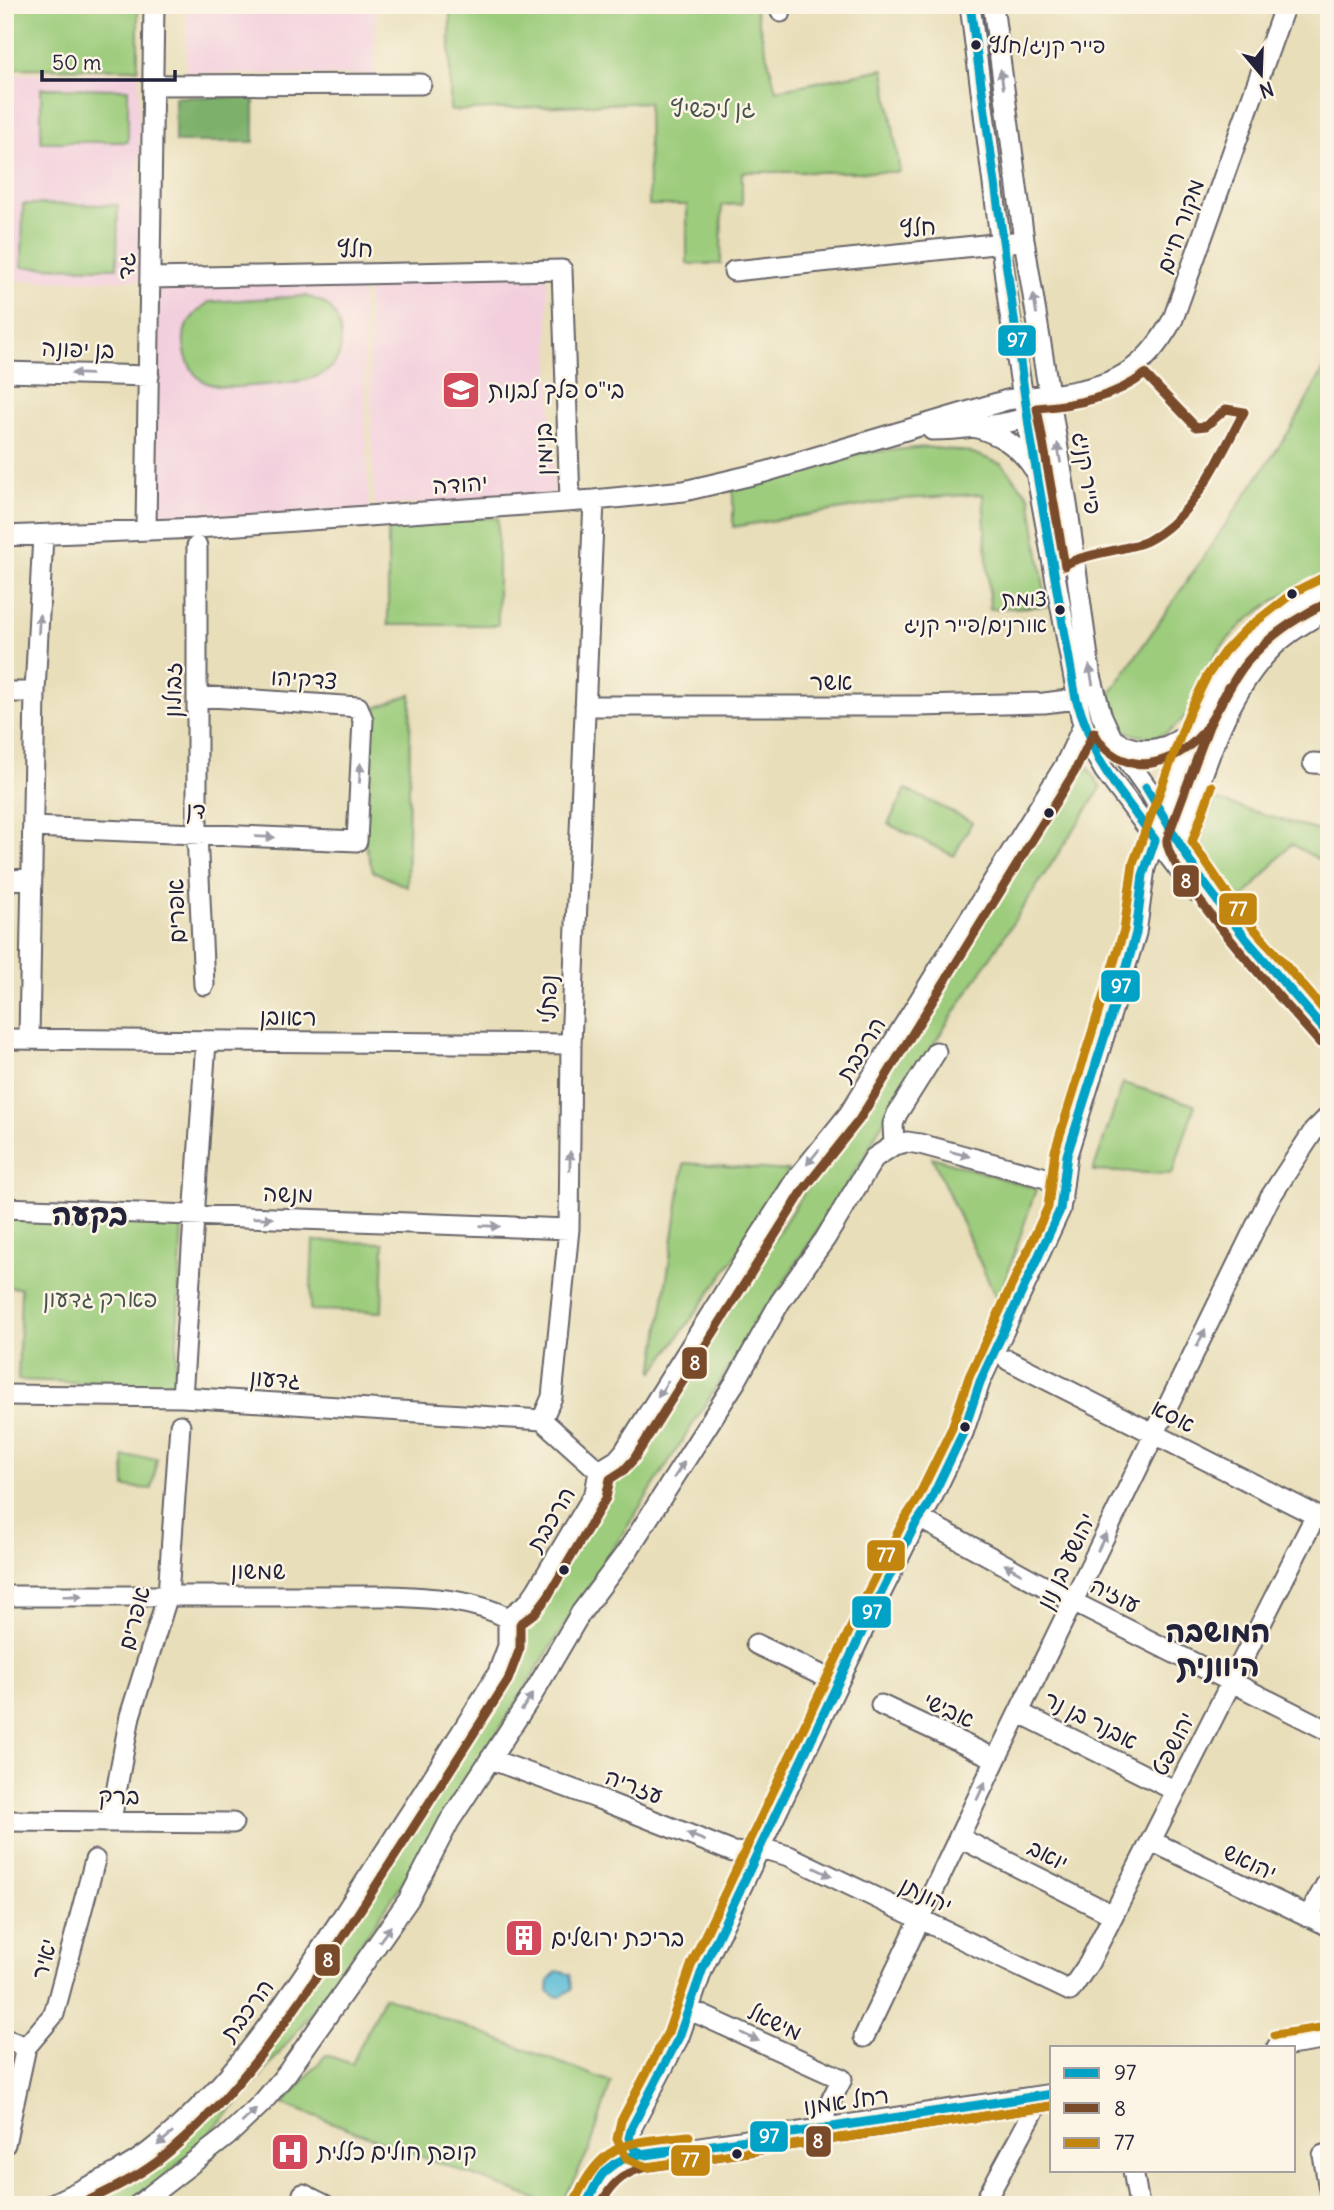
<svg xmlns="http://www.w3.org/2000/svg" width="1334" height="2210" font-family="Delius,'Playpen Sans Hebrew',sans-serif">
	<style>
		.built { fill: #f3cfde }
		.green { fill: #9ccc7b; stroke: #5f775b; stroke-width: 2 }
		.forest { fill: #7db06b; stroke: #506953; stroke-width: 2 }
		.water { fill: #57bbd5; stroke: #3c6e88; stroke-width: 2 }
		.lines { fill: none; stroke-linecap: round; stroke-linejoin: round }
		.minor-casing { stroke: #676467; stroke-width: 23 }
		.minor { stroke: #fff; stroke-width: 19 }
		.bus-1-casing { stroke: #fcf5e5; stroke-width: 14 }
		.bus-2-casing { stroke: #fcf5e5; stroke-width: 14 }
		.bus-3-casing { stroke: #fcf5e5; stroke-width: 14 }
		.bus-1 { stroke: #02a2c7; stroke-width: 9 }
		.bus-2 { stroke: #7a4b2a; stroke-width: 9 }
		.bus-3 { stroke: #c2850f; stroke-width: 9 }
		.oneway { fill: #9c9ca7 }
		.bus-dot { fill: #22223b; stroke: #fcf5e5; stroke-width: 2.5 }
		.labels { text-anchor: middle; stroke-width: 5; stroke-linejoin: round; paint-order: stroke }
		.bus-label { font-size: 21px; fill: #22223b; stroke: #fcf5e5; text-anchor: start }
		.park-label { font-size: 23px; fill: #47554e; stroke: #fcf5e5 }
		.street-label { font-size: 23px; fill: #22223b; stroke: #fcf5e5 }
		.poi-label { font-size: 23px; fill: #22223b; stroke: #fcf5e5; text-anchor: start }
		.district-label { font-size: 30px; font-weight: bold; fill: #22223b; stroke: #fcf5e5 }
		.line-badge { stroke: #fcf5e5; stroke-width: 2.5 }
		.badge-label { font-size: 19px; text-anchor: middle; font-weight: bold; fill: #fff }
	</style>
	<rect width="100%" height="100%" fill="#fcf5e5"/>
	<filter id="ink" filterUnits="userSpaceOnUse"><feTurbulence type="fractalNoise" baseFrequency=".0143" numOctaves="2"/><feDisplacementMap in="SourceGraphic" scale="14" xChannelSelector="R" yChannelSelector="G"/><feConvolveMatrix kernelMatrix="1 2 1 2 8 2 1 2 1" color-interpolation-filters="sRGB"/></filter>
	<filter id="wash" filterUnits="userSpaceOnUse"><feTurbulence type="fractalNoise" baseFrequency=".00686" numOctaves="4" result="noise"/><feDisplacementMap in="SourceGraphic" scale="28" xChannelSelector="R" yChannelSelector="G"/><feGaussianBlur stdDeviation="1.57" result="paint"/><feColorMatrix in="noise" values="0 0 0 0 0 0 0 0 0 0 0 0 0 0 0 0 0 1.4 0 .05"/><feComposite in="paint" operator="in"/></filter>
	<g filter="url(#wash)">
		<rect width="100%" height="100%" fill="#e8deb9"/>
		<path class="built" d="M187 5H376L375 75 186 73Z
			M139 73 140 280 5 281V74Z
			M547 274 554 499 374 505 367 280Z
			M362 278 369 510 153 519 159 284Z"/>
		<path class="green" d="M5 5H138V69L5 68Z
			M450 5H754L776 90 884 69 900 172H742V204L722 205 721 264H687V205H649L648 102 450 111Z
			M41 88 128 89V142H41Z
			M23 204 118 205 117 268 22 267Z
			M305 296C325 301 336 308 340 330 349 382 298 382 263 385 245 386 227 390 210 384 189 378 178 344 187 325 192 316 201 308 209 302Z
			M1329 360V571C1299 586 1268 602 1243 624 1234 633 1221 645 1215 656 1199 686 1186 743 1142 736 1116 733 1116 716 1110 694L1290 430Z
			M925 447 970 452 1002 464 1030 497 1047 606 990 609 983 494 904 499 733 527V486L833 456Z
			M388 518H498V625H388Z
			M411 694 407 887 373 871 365 843 371 710Z
			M1080 754 1101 788 879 1128 867 1153C754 1329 640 1505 529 1682 439 1826 353 1971 241 2099 213 2130 163 2185 126 2203 115 2208 86 2205 73 2205L108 2188 211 2102 512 1658 520 1619 540 1602 602 1509 606 1480 618 1473 631 1461 857 1110Z
			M906 789 972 822 954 856 888 824Z
			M1215 800 1329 834V865L1291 844 1240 902C1228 887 1205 867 1203 848 1202 832 1210 814 1215 800Z
			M1123 1083 1195 1105 1172 1174 1093 1171Z
			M932 1157 1036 1189 998 1302Z
			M684 1163 789 1171 742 1247 653 1373Z
			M5 1216 182 1223 175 1386 18 1380 21 1288 5 1287Z
			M313 1241 384 1243 382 1312 310 1310Z
			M124 1457 157 1458 152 1489 125 1487Z
			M384 1996 611 2082 590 2148 561 2205H551L283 2104 326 2055 352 2064Z"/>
		<path class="forest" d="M175 97H254V142H175Z"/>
		<path class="water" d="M557 1971 570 1974 572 1989 560 1997 554 1996 548 1991 549 1979Z"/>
	</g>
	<g filter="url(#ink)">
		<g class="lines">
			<g class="minor-casing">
				<path id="minor" d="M779 5 781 12
					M970 5 1009 308 1026 417 1081 717 1089 743 1104 770 1195 891
					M993 5 1024 240 1068 510 1090 672 1101 714 1113 740 1150 792 1198 875 1246 939 1329 1035
					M153 85 421 84
					M734 271 1013 242
					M150 278 562 270 570 501
					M5 372 149 376
					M974 427C1000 434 1019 446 1034 469
					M932 430C950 430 1010 425 1026 417 1027 417 1034 410 1034 410
					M594 500 571 1044 569 1229 552 1397 542 1420 599 1471
					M146 528 154 5
					M5 536 197 528 594 500 684 491 765 472 1007 400C1022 397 1036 397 1050 395 1111 388 1143 374 1173 319L1285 5
					M197 546V834L204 985
					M5 692H35
					M585 706H917L1044 703 1076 699
					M1114 740C1141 758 1175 750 1195 725
					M1313 763 1329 764
					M33 827 357 841 363 720 358 707 197 696
					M1178 843C1204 776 1221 697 1275 645 1291 630 1310 619 1329 609
					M5 880 32 879
					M5 1039 571 1044
					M29 1039 35 692 43 535
					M894 1145 893 1124 897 1114 936 1052
					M5 1208 569 1229
					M1008 1360 1329 1522
					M5 1395 182 1397 542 1420
					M182 1397 206 1041
					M599 1471 617 1460 624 1452 794 1182 849 1114 1065 765 1083 726
					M919 1518 1073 1602 1329 1731
					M5 1596H391C431 1598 472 1599 508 1618
					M508 1618 528 1603 537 1590 595 1493 599 1471
					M756 1644 838 1683
					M881 1705 996 1759
					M1020 1713 1176 1791
					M490 1759 599 1799 733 1852 747 1853 760 1848
					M111 1820 130 1716 168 1595 180 1425
					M5 1821 233 1823
					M960 1838 1113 1915
					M1151 1841 1329 1926
					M760 1848 789 1856 1070 1991 1089 1963 1315 1517
					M1308 1917 1329 1879
					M688 2009 842 2079 826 2110 823 2129
					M864 2037 996 1759 1269 1199 1313 1132 1329 1116
					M5 2039 26 2047
					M1277 2047 1329 2039
					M5 2144 26 2047 54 2014 95 1860
					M1329 2154 1323 2155 1329 2189
					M646 2155 635 2150 630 2142 632 2127 679 2037 703 1968 873 1609 915 1525 928 1506 963 1433 980 1382 1060 1210 1067 1155 1136 933 1145 868 1163 814 1200 718 1217 683 1233 660 1253 639 1301 602 1329 588
					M1133 2170 1139 2205
					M303 2194 325 2205
					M50 2205C83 2188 119 2175 149 2152 234 2086 294 1991 352 1902 402 1826 451 1750 498 1673L508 1646V1618
					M138 2205 226 2137 262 2103 287 2073 409 1899 449 1822 533 1694 580 1614 628 1550 736 1381 780 1302 825 1239 874 1158 894 1145 907 1142 920 1144 1046 1178 1056 1187 1062 1200
					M586 2205C601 2176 607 2164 640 2156L1052 2094
					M983 2205 1042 2096"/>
			</g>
			<use href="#minor" class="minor"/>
			<g class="bus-1-casing">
				<path id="bus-1" d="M970 5 1031 440 1076 699 1098 758 1118 790 1155 840 1143 875 1136 933 1127 966 1067 1155 1060 1210 980 1382 963 1433 928 1506 915 1525 873 1609 703 1968 679 2037 632 2127 629 2138 635 2150 646 2155 1052 2094
					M1146 787 1198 875 1246 939 1329 1035
					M586 2205C591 2195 595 2184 602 2175 621 2150 661 2152 690 2148"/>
			</g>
			<g class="bus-2-casing">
				<path id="bus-2" d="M1145 374 1196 427 1206 426 1226 409 1244 412C1220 456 1195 517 1147 541 1129 550 1073 555 1065 566L1037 408C1075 405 1114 398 1145 374Z
					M1228 687 1209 726 1167 839C1162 870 1294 1013 1320 1043
					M79 2205C106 2192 134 2179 158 2161 246 2091 308 1991 368 1898 415 1825 462 1752 508 1680L520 1648V1624L536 1612 548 1596 606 1498 610 1479 624 1470 634 1459 804 1189 859 1120 1075 771 1094 732C1102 749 1115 760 1135 763 1145 765 1156 763 1166 759 1212 743 1219 695 1247 662 1269 636 1298 616 1329 602
					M600 2205C611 2185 621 2174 643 2168L1052 2106"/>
			</g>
			<g class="bus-3-casing">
				<path id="bus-3" d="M1212 786 1192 842 1239 911 1329 1016
					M1275 2035 1327 2027
					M1052 2106 647 2167 627 2159 617 2139 621 2121 668 2032 692 1963 862 1604 904 1520 917 1500 952 1428 969 1377 1048 1207 1055 1151 1124 930 1133 864 1189 713 1207 676 1224 652 1244 631 1294 592 1324 577
					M575 2200C605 2139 627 2143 689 2136"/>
			</g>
			<use href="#bus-1" class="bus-1"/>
			<use href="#bus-2" class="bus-2"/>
			<use href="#bus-3" class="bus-3"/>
		</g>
		<defs><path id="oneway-solid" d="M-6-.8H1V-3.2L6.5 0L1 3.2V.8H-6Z" transform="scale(1.75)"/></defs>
		<g class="oneway">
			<use href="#oneway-solid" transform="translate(1002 79) rotate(-98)"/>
			<use href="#oneway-solid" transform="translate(1035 304) rotate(-99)"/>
			<use href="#oneway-solid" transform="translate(81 374) rotate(-178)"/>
			<use href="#oneway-solid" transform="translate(1059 453) rotate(-99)"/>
			<use href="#oneway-solid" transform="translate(39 624) rotate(-87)"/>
			<use href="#oneway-solid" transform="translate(1091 675) rotate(-100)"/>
			<use href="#oneway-solid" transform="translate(360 773) rotate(-87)"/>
			<use href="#oneway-solid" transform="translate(265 837) rotate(2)"/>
			<use href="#oneway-solid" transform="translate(960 1154) rotate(15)"/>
			<use href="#oneway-solid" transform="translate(813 1157) rotate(129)"/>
			<use href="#oneway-solid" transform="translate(570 1161) rotate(-89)"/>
			<use href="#oneway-solid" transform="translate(263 1218) rotate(2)"/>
			<use href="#oneway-solid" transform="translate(490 1226) rotate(2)"/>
			<use href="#oneway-solid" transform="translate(1201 1338) rotate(-64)"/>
			<use href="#oneway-solid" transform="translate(663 1389) rotate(122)"/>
			<use href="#oneway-solid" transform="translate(679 1470) rotate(-57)"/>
			<use href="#oneway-solid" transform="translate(1102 1542) rotate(-64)"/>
			<use href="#oneway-solid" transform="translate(1013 1569) rotate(-151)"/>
			<use href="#oneway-solid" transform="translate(73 1596)"/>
			<use href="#oneway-solid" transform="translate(527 1702) rotate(-57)"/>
			<use href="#oneway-solid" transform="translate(981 1791) rotate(-65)"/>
			<use href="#oneway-solid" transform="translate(696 1837) rotate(-158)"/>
			<use href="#oneway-solid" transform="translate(823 1872) rotate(26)"/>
			<use href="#oneway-solid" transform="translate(385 1934) rotate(-54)"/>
			<use href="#oneway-solid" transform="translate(750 2037) rotate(25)"/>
			<use href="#oneway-solid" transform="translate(249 2116) rotate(-43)"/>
			<use href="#oneway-solid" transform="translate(165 2139) rotate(140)"/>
		</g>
	</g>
	<defs>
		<g id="school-square" transform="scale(2.0125)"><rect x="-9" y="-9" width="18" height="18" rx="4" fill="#d1495b" stroke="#fcf5e5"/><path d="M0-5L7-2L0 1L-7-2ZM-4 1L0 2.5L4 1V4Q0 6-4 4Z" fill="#fff"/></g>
		<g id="building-square" transform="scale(2.0125)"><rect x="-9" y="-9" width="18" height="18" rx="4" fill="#d1495b" stroke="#fcf5e5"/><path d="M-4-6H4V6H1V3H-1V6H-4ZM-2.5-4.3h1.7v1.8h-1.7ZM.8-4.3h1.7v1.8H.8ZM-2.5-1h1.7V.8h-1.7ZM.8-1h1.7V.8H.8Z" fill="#fff"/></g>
		<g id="hospital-square" transform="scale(2.0125)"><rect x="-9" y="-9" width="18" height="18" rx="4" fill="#d1495b" stroke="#fcf5e5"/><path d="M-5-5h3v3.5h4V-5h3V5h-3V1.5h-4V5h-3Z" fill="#fff"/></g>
	</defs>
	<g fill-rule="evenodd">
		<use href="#school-square" x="461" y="390"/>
		<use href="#building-square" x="524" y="1938"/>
		<use href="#hospital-square" x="290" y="2152"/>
	</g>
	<g class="bus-dot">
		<circle cx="976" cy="45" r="6"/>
		<circle cx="1292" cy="594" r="6"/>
		<circle cx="1060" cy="610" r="6"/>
		<circle cx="1049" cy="813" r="6"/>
		<circle cx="965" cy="1427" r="6"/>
		<circle cx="564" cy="1570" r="6"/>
		<circle cx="737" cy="2154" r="6"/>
	</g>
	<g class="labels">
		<g class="bus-label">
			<text x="989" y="53">פייר קניג/חלץ</text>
			<text x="1047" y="606" text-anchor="end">צומת<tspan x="1047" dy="26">אורנים/פייר קניג</tspan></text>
		</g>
		<g class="park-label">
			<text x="713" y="117">גן ליפשיץ</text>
			<text x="100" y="1307">פארק גדעון</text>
		</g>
		<g class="street-label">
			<text transform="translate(1180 226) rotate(-70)" y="8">מקור חיים</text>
			<text transform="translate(918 228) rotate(-6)" y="8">חלץ</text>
			<text transform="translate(355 249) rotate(-1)" y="8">חלץ</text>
			<text transform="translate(126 266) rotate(-89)" y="8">גד</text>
			<text transform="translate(78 349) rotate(2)" y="8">בן יפונה</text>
			<text transform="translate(544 449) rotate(-92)" y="8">בנימין</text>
			<text transform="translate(1087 473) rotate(81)" y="8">פייר קניג</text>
			<text transform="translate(460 484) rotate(-4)" y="8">יהודה</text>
			<text transform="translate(304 679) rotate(4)" y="8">צדקיהו</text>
			<text x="831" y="690">אשר</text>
			<text transform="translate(173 690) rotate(-90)" y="8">זבולון</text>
			<text transform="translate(196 810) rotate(2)" y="8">דן</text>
			<text transform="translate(176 911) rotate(-92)" y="8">אפרים</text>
			<text transform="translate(548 999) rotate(-88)" y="8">נפתלי</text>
			<text transform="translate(288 1017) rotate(1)" y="8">ראובן</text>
			<text transform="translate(861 1049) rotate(-58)" y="8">הרכבת</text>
			<text transform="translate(288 1194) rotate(2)" y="8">מנשה</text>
			<text transform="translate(275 1379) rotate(4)" y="8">גדעון</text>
			<text transform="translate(1173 1416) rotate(27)" y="8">אסא</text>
			<text transform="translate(551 1519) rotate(-59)" y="8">הרכבת</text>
			<text transform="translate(1066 1561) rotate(-64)" y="8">יהושע בן נון</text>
			<text x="258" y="1579">שמשון</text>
			<text transform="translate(1115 1595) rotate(26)" y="8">עוזיה</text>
			<text transform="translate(134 1618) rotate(-75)" y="8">אפרים</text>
			<text transform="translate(949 1710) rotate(25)" y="8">אבישי</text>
			<text transform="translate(1091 1720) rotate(27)" y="8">אבנר בן נר</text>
			<text transform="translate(1173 1744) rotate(-63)" y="8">יהושפט</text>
			<text transform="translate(634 1786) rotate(21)" y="8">עזריה</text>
			<text transform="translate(119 1796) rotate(1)" y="8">ברק</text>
			<text transform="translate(1048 1855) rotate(27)" y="8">יואב</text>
			<text transform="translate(1250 1862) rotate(26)" y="8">יהואש</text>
			<text transform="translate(926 1895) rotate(26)" y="8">יהונתן</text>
			<text transform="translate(44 1959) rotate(-75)" y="8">יאיר</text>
			<text transform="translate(247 2010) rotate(-53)" y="8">הרכבת</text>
			<text transform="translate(775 2022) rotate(25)" y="8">מישאל</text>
			<text transform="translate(846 2101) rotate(-8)" y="8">רחל אמנו</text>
		</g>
		<g class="poi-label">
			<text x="488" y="398">בי"ס פלך לבנות</text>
			<text x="551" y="1946">בריכת ירושלים</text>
			<text x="317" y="2160">קופת חולים כללית</text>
		</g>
		<g class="district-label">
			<text x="90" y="1225">בקעה</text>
			<text x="1218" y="1642">המושבה<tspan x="1218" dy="34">היוונית</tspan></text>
		</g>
	</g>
	<g class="line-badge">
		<rect x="997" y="324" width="40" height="33" rx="7" fill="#02a2c7"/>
		<rect x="1172" y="864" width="28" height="34" rx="7" fill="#7a4b2a"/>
		<rect x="1218" y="892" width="40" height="34" rx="7" fill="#c2850f"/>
		<rect x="1100" y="969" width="41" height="34" rx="7" fill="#02a2c7"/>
		<rect x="681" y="1346" width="27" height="34" rx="7" fill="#7a4b2a"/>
		<rect x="866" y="1539" width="40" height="33" rx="7" fill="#c2850f"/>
		<rect x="851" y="1595" width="41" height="34" rx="7" fill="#02a2c7"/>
		<rect x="314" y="1943" width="27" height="34" rx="7" fill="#7a4b2a"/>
		<rect x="749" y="2120" width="40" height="33" rx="7" fill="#02a2c7"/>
		<rect x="805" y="2125" width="27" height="33" rx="7" fill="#7a4b2a"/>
		<rect x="670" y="2144" width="41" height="33" rx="7" fill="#c2850f"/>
	</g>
	<g class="badge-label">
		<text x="1017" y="347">97</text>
		<text x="1186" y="888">8</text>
		<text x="1238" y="916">77</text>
		<text x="1121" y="993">97</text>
		<text x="695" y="1370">8</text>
		<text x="886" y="1562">77</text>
		<text x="872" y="1619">97</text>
		<text x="328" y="1967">8</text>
		<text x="769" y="2143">97</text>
		<text x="818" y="2148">8</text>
		<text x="690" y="2167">77</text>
	</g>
	<rect width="1334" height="2210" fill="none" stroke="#fcf5e5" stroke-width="28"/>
	<rect x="1050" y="2046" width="245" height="126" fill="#fcf5e5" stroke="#a5a1a1" stroke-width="2"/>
	<rect x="1064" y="2068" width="35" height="10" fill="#02a2c7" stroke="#a5a1a1" stroke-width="2"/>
	<text x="1114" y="2080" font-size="21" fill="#22223b">97</text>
	<rect x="1064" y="2103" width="35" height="10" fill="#7a4b2a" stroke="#a5a1a1" stroke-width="2"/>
	<text x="1114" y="2116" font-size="21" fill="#22223b">8</text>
	<rect x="1064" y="2138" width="35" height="10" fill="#c2850f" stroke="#a5a1a1" stroke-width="2"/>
	<text x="1114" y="2150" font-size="21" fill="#22223b">77</text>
	<g transform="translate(1261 74) rotate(161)" stroke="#fcf5e5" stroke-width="5" paint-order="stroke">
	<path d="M0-5L12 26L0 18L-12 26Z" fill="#22223b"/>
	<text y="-10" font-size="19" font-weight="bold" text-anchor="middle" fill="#22223b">N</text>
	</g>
	<path d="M42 70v10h133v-10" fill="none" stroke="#22223b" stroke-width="3.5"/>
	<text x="52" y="70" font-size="21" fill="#22223b" stroke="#fcf5e5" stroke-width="5" paint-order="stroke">50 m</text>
</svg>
